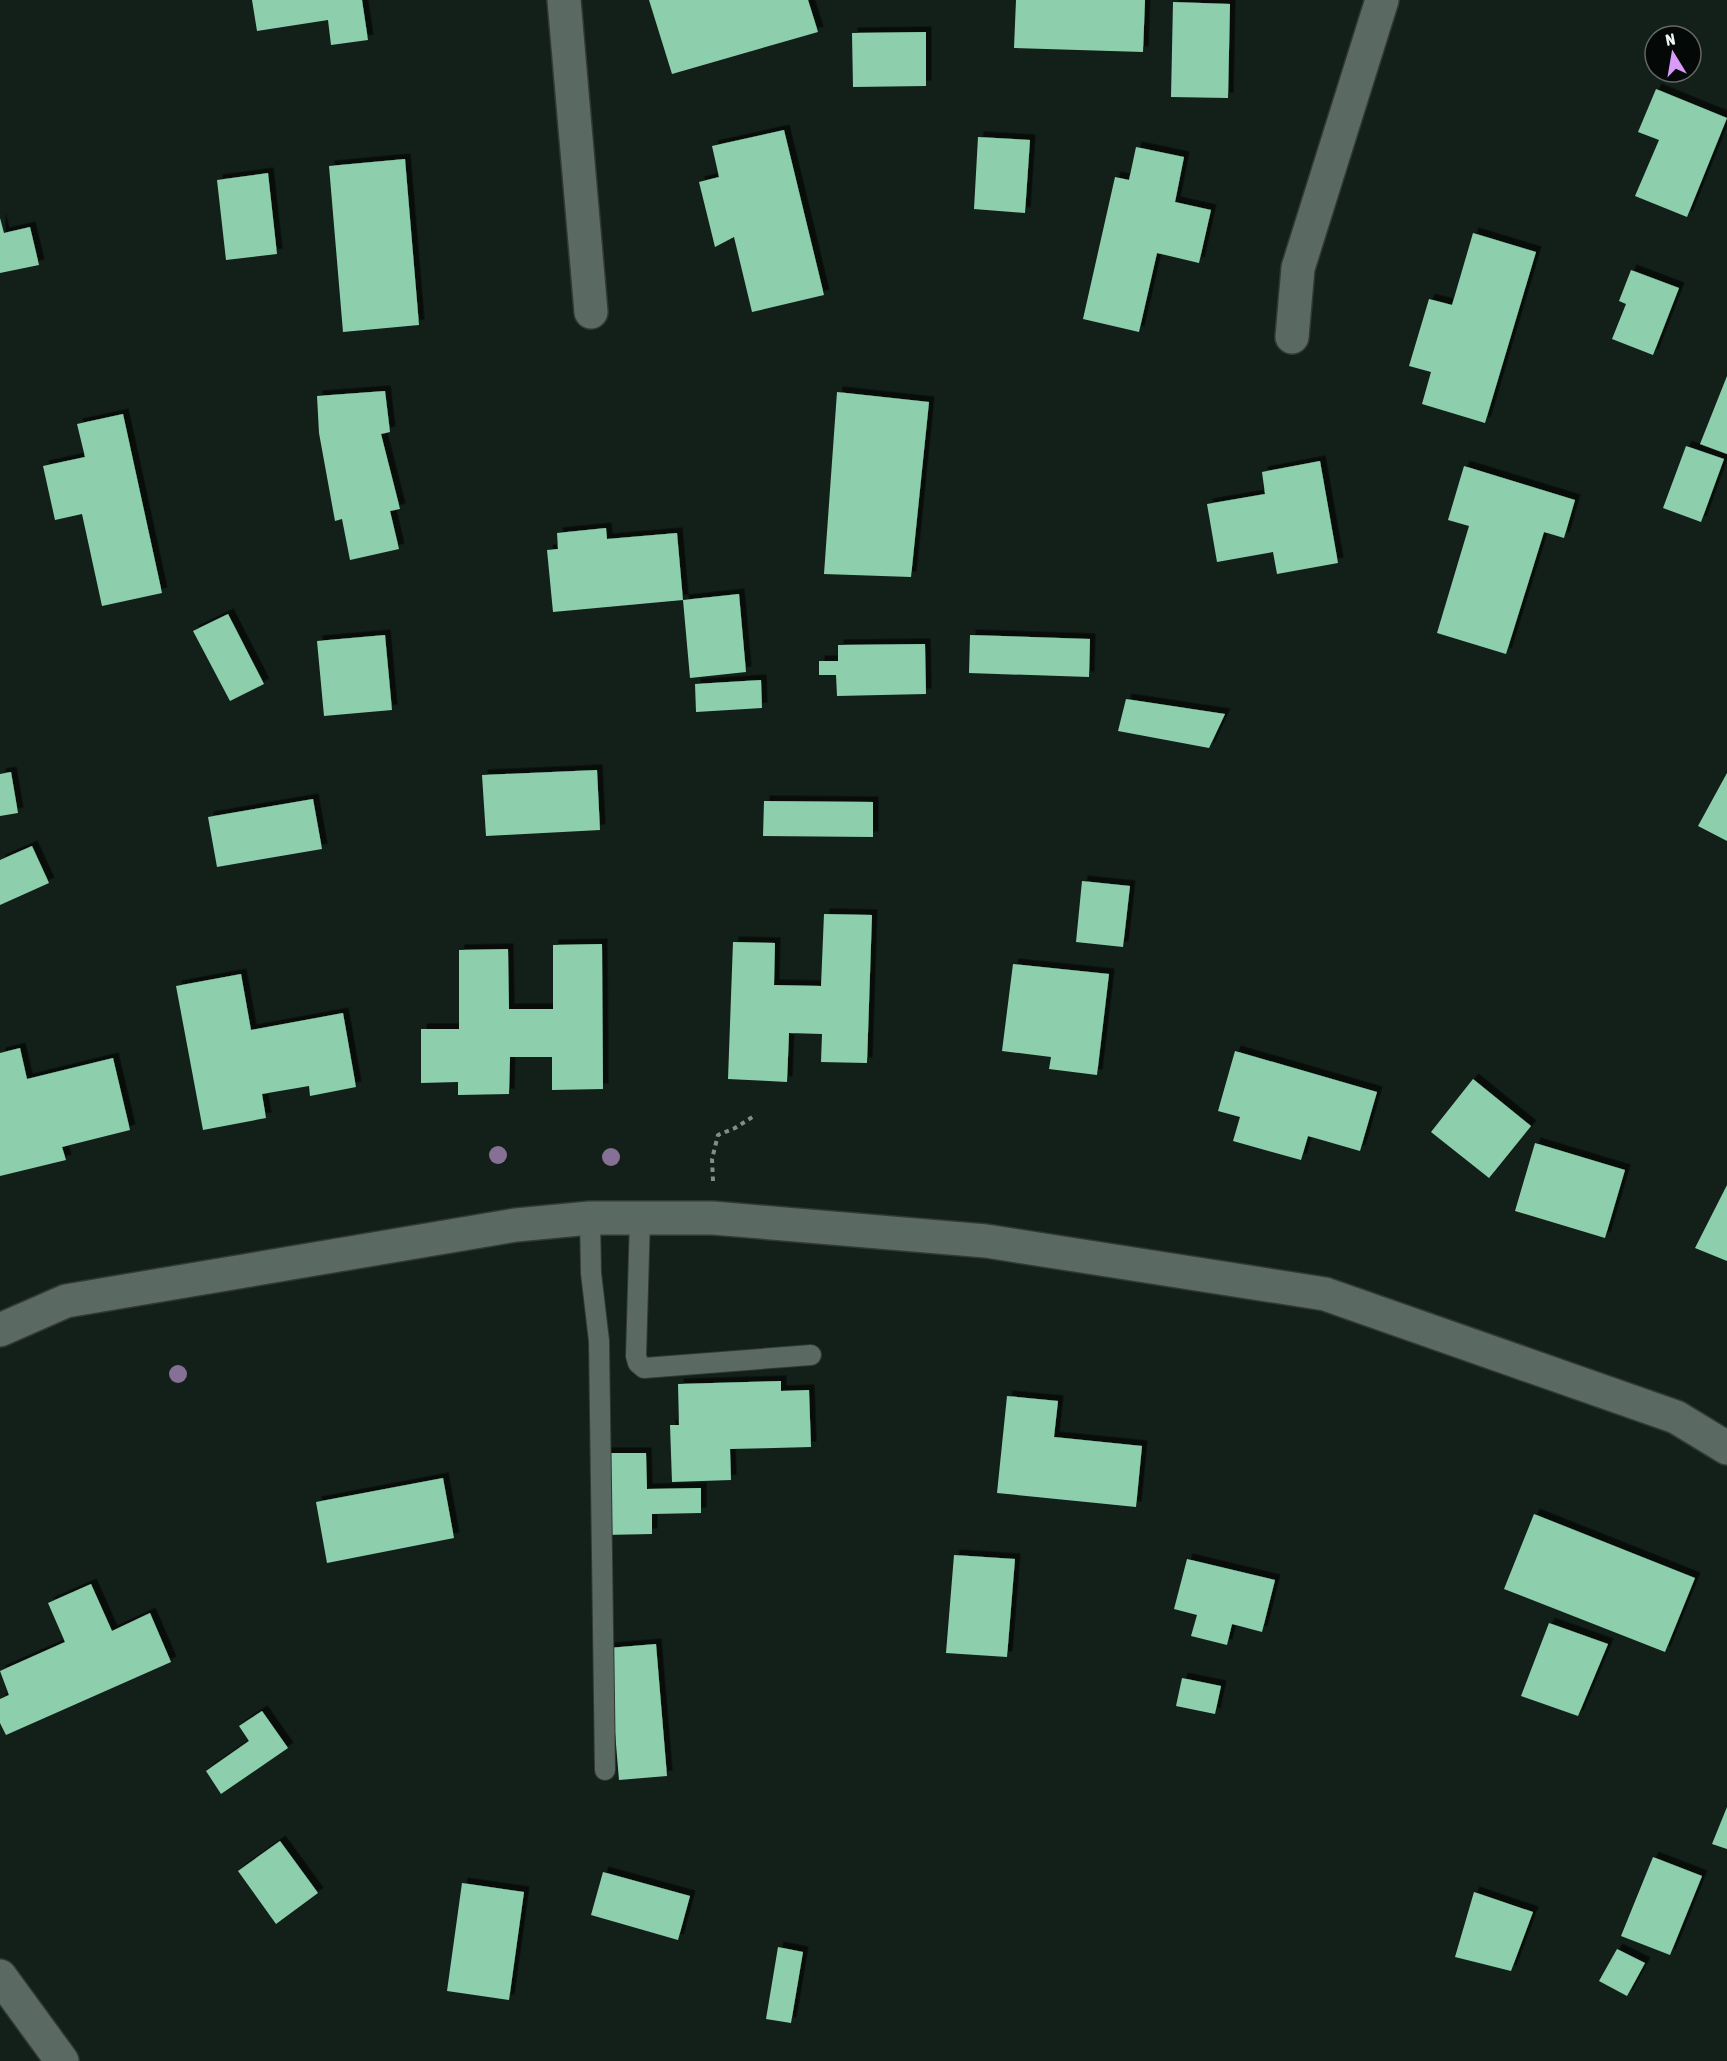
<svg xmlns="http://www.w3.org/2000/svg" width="1727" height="2061" font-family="'Asap Condensed',sans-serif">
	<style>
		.building { fill: #8dcfad; filter: url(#shadow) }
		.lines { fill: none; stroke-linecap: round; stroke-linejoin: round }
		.service-casing { stroke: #313934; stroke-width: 22 }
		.minor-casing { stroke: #313934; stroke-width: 36 }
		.path { stroke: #838d87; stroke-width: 4; stroke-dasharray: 4.5 4.5; stroke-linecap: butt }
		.service { stroke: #5a6961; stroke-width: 20 }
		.minor { stroke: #5a6961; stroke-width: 33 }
		.tree { fill: #867095 }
	</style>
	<defs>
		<filter id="shadow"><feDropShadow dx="5.5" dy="-5.5" stdDeviation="0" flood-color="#0009"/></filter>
	</defs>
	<rect width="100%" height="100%" fill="#132019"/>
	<path class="building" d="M252 0H362L368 40 331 45 328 20 257 31Z
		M649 0H808L818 32 672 74Z
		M1016 0H1145L1143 52 1014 48Z
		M1173 2 1230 4 1228 98 1171 97Z
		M926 32V86L853 87 852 33Z
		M1656 89 1727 118 1687 217 1635 196 1659 140 1638 132Z
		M784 130 824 295 752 312 734 237 715 247 699 182 719 177 712 146Z
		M978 137 1030 140 1025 213 974 209Z
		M1136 147 1184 157 1175 202 1211 210 1199 263 1157 253 1139 332 1083 319 1115 177 1129 180Z
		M405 159 419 325 343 332 329 166Z
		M268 173 277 254 226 260 217 180Z
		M0 218 4 233 30 227 39 265 0 273Z
		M1473 233 1536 252 1485 423 1422 404 1431 372 1409 366 1429 299 1452 305Z
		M1631 270 1679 288 1653 355 1612 339 1626 304 1619 301Z
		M1727 376V454L1700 444Z
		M385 391 390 432 381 434 400 509 390 511 399 549 350 560 342 519 335 521 319 433 317 396Z
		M837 392 929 402 911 577 824 574Z
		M123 414 162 593 102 606 82 514 55 520 43 466 85 457 77 424Z
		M1686 446 1724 459 1701 522 1663 508Z
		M1320 461 1338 563 1277 574 1273 552 1217 562 1207 504 1265 494 1262 472Z
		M1464 466 1575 500 1564 538 1544 532 1506 654 1437 633 1469 526 1448 520Z
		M606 528 607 539 677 533 683 600 739 594 746 672 690 678 683 600 553 612 547 550 558 549 557 533Z
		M228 614 264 684 230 701 193 631Z
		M385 635 392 710 324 716 317 641Z
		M970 635 1090 639 1089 677 969 673Z
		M925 644 926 694 837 696 836 675H819V661H838V645Z
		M761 680 762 708 696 712 695 684Z
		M1126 699 1225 714 1209 748 1118 731Z
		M597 770 600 830 486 836 482 775Z
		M11 772 18 813 0 816V774Z
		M1727 773V841L1698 826Z
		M313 799 322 849 217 867 208 817Z
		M764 801 873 802V837L763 836Z
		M32 846 49 883 0 905V860Z
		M1082 881 1130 886 1123 947 1076 942Z
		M824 914 872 915 867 1063 821 1062 822 1034 789 1033 787 1082 728 1079 733 942 775 943 774 985 821 986Z
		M602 944 603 1089 552 1090V1057H510L509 1094 458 1095V1082L421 1083V1029H459V950L508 949 509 1009H553V945Z
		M1013 964 1109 974 1097 1075 1049 1069 1051 1057 1002 1051Z
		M241 974 251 1030 343 1013 356 1087 310 1096 309 1086 262 1094 266 1118 203 1130 176 986Z
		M20 1048 27 1079 113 1058 130 1130 62 1147 66 1160 0 1176V1053Z
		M1235 1051 1377 1092 1360 1151 1308 1136 1301 1160 1233 1141 1240 1117 1218 1111Z
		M1473 1079 1531 1126 1489 1178 1431 1132Z
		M1535 1143 1625 1170 1605 1238 1515 1211Z
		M1727 1185V1261L1695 1248Z
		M781 1381V1391L809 1390 811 1447 730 1449 731 1480 672 1482 670 1425H679L678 1384Z
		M1007 1396 1058 1401 1054 1437 1142 1446 1136 1507 997 1493Z
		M604 1453H646L647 1489 701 1488V1513L652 1514V1534L604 1535Z
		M443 1478 454 1538 327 1563 316 1502Z
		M1534 1514 1695 1578 1665 1652 1504 1589Z
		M954 1555 1015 1559 1007 1657 946 1653Z
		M1187 1559 1275 1580 1262 1632 1232 1624 1227 1645 1191 1636 1197 1615 1174 1609Z
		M91 1584 112 1631 150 1613 171 1662 6 1735 0 1723V1699L9 1695 0 1671 65 1642 48 1603Z
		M1549 1623 1608 1644 1578 1716 1521 1696Z
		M656 1644 667 1776 619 1780 608 1648Z
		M1182 1678 1221 1686 1215 1714 1176 1706Z
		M262 1711 288 1748 221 1794 206 1771 249 1741 239 1726Z
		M1727 1807V1849L1712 1844Z
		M280 1841 318 1893 276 1924 238 1871Z
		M1653 1857 1702 1876 1670 1955 1621 1936Z
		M603 1872 690 1896 678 1940 591 1915Z
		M462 1883 524 1892 509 2000 447 1991Z
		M1474 1892 1533 1912 1511 1971 1455 1957Z
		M778 1947 803 1952 791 2023 766 2019Z
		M1617 1949 1645 1963 1627 1996 1599 1981Z"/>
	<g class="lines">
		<g class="service-casing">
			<path id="service" d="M590 1218 591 1273 599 1341 605 1770
				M640 1218 636 1356 638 1363 644 1368 811 1355"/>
		</g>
		<g class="minor-casing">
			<path id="minor" d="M564 0 591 312
				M1292 337 1298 268 1382 0
				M0 1330 66 1301 516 1225 590 1218H713L986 1241 1325 1294 1676 1417 1727 1448
				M0 1976 62 2061"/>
		</g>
		<path class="path" d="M713 1181 712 1159 718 1135 735 1128 754 1116"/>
		<use href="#service" class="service"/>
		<use href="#minor" class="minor"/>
	</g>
	<g class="tree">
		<circle cx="498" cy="1155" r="9"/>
		<circle cx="611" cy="1157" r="9"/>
		<circle cx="178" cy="1374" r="9"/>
	</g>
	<g transform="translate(1673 54) rotate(349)"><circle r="28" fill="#040806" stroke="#626864" stroke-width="1.5"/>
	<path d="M0-4.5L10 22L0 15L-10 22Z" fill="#da9af7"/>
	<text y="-9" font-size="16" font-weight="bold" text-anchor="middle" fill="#eff7f2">N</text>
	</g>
</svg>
